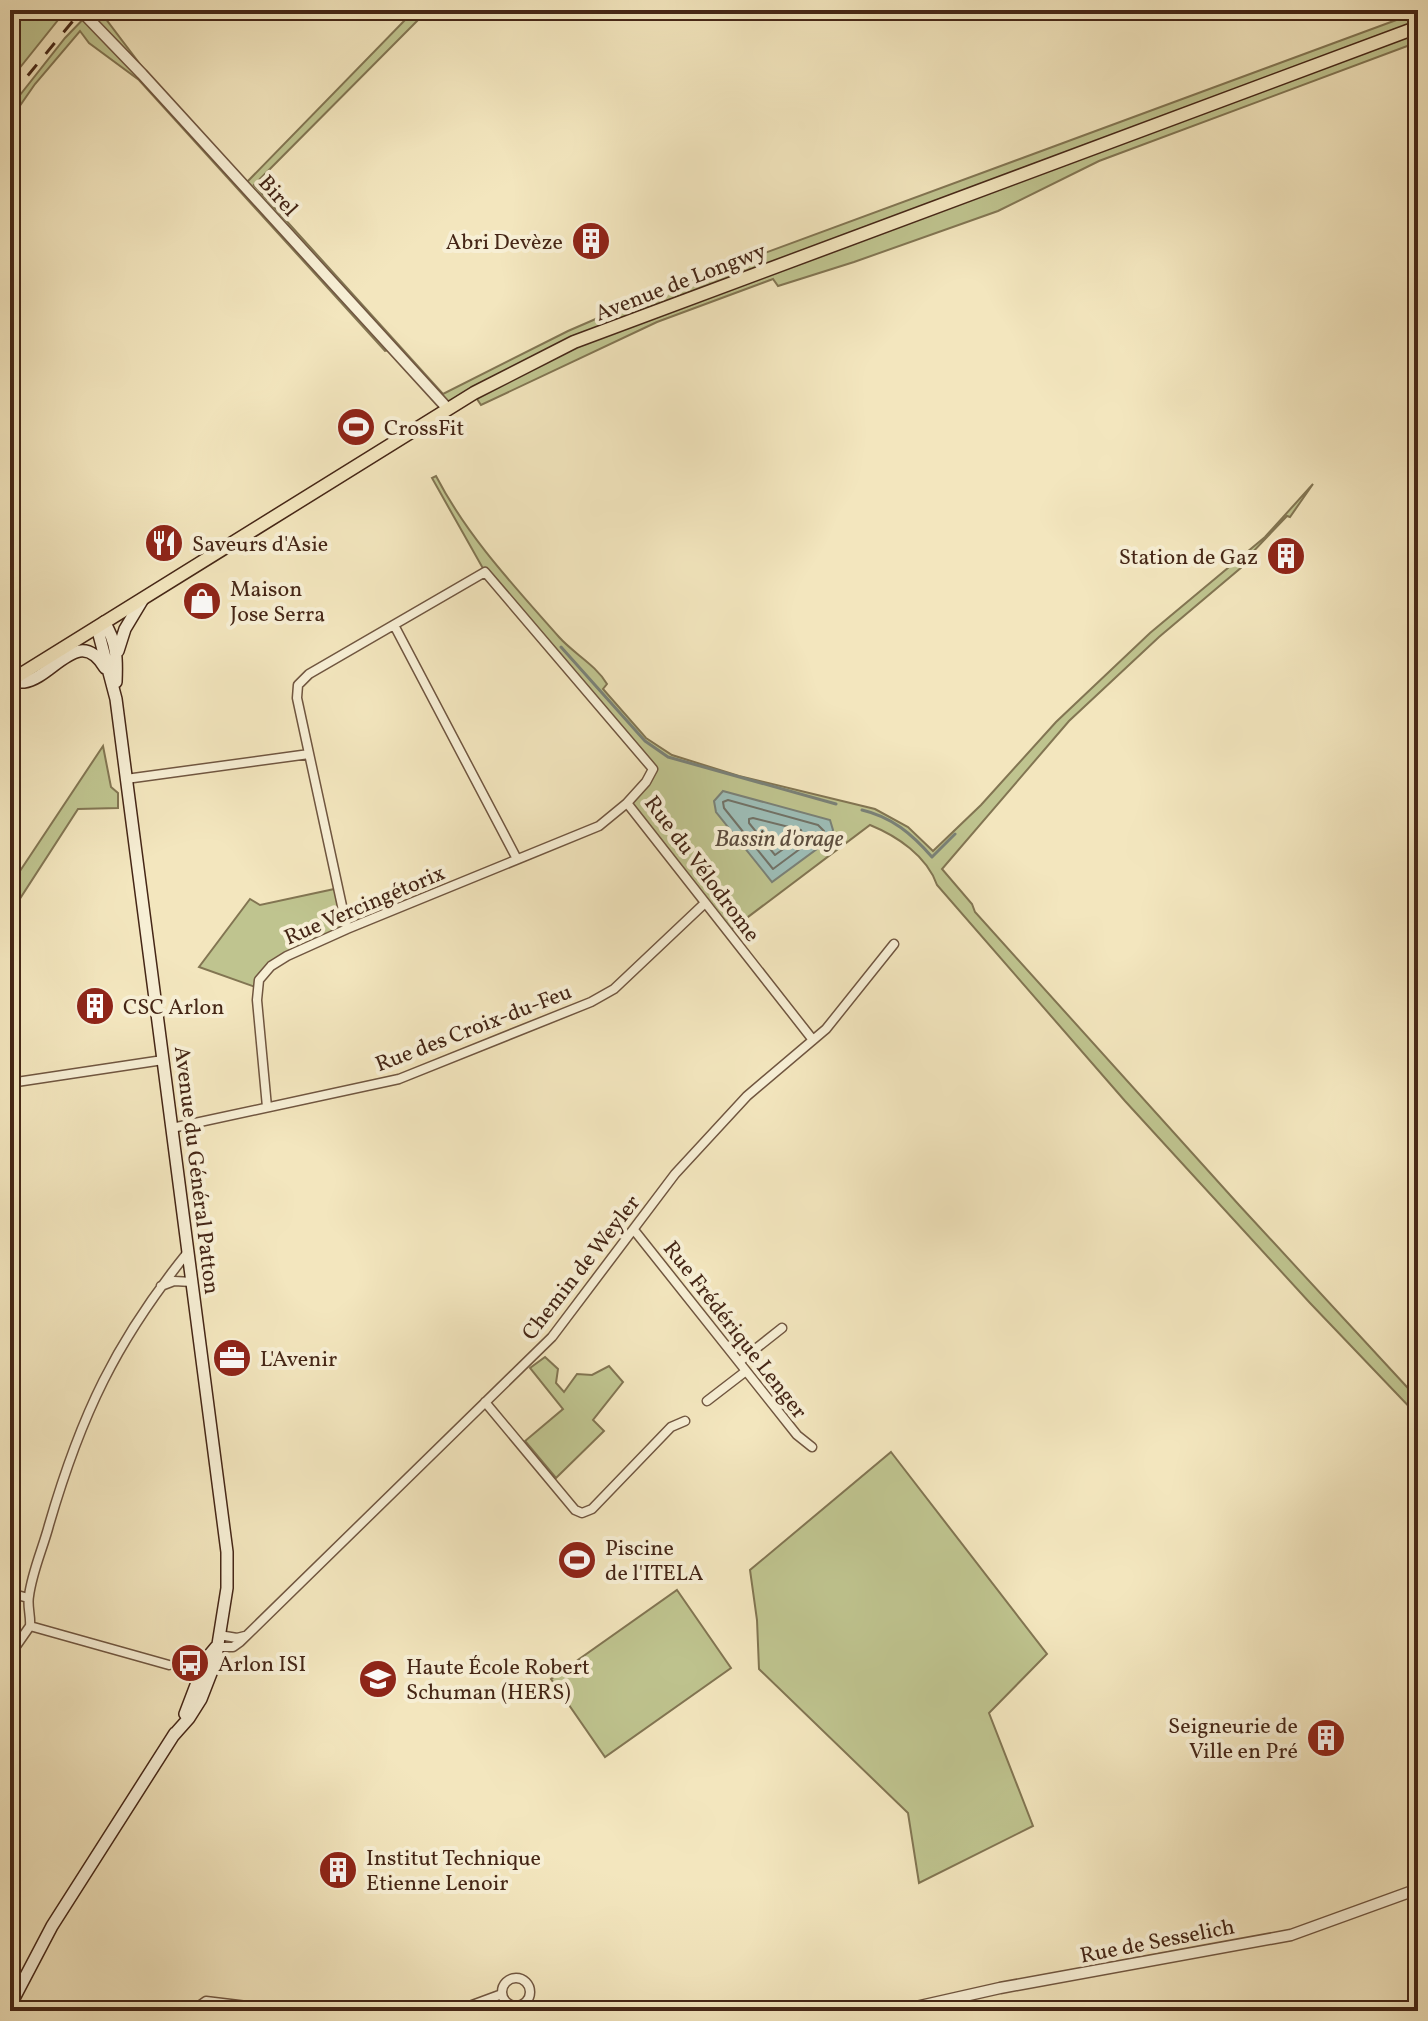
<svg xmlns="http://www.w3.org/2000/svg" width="1428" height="2021" font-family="Vollkorn,serif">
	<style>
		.green { fill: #bfc48f; stroke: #827552; stroke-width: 2 }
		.water { fill: #9dbeb8; stroke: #7a8177; stroke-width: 2 }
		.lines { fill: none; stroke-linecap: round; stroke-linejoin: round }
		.shore { stroke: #717267; stroke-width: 2 }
		.stream { stroke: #7a8177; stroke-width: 3 }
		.minor-casing { stroke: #705640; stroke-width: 11 }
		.tertiary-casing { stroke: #705640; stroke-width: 13 }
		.secondary-casing { stroke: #452616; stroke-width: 14 }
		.primary-casing { stroke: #452616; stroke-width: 15 }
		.minor { stroke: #f7efd5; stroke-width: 8 }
		.tertiary { stroke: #f7efd5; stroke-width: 10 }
		.secondary { stroke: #f7efd5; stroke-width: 11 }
		.primary { stroke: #f3e6be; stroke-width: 12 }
		.rail { stroke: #452616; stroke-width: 3; stroke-dasharray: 14 14; stroke-linecap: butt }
		.tertiary-bridge-casing { stroke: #705640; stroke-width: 13; stroke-linecap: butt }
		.tertiary-bridge { stroke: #f7efd5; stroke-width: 10 }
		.labels { text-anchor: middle; stroke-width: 8; stroke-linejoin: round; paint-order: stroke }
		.street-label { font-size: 22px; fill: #452616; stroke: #f7efd5 }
		.poi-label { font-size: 22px; fill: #452616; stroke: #f7efd5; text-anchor: start }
		.water-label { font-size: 24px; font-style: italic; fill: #5b4c3e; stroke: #f7efd5 }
	</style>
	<rect width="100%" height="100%" fill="#f3e6be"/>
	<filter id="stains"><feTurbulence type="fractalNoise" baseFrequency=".0025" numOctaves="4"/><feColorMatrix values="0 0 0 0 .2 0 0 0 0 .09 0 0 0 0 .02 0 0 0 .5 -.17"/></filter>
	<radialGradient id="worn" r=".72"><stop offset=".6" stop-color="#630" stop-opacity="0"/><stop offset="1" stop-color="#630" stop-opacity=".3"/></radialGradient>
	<path class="green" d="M10 10H66L10 80Z
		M92 10H99L146 72 247 182 407 18 400 10H428L254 185 443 394 568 331 651 295 1418 12V42L1099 161 998 211 854 262 778 286 773 279 657 322 481 405 473 393 448 409 393 349 385 351 139 80 89 43 80 31 35 84 10 120V108L20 95 65 38Z
		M436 476C467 536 514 586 559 637 574 654 595 664 607 684L603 689 646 738 672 755 739 776 875 809 908 827 933 851 981 805 1056 722 1150 633 1265 537 1313 484 1290 517 1287 516 1247 558 1249 561 1159 637 1069 721 942 869 972 904 975 912 1239 1205 1418 1399V1416L1310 1303 1125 1101 937 885C927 856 897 836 870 825L728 932 627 803 653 769 485 572 432 478Z
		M103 746 111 787 118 793V808L78 809 10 914V886Z
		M339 888 347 929 271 966 258 988 199 967 250 899 260 905Z
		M545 1357 558 1369 556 1383 564 1392 577 1374 592 1375 609 1366 623 1382 593 1420 604 1431 556 1478 525 1441 563 1409 530 1368Z
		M891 1452 1047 1654 989 1713 1033 1826 919 1883 908 1813 759 1669 757 1620 750 1570Z
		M677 1590 731 1668 605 1757 551 1679Z"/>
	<path class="water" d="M723 791 830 820 833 830 829 840 772 882 716 812 714 801Z"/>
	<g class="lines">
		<path class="shore" d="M728 800 818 825 824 831 773 869 724 808 723 802Z
			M753 818 801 830 803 835 775 855 749 823V819Z"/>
		<path class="stream" d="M561 647 645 741 668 757 836 804
			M862 810C892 817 912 834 932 857L955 834"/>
		<g class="minor-casing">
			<path id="minor" d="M394 625 517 859
				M126 779 309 754
				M347 929 297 698 298 685 309 674 485 572 653 769 646 782 627 803 813 1040
				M10 1083 163 1060
				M267 1107 257 1000 259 980 271 966 287 956 347 929 599 826 627 803
				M172 1128 399 1079 591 1002 614 989 705 903
				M634 1230 797 1435 812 1447
				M161 1286 174 1281 192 1282
				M739 1362 782 1328
				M707 1401 746 1371
				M485 1402 575 1510 582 1513 592 1509 671 1427 685 1421
				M10 1593 28 1598
				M30 1626 169 1665
				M219 1635 237 1638 245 1636
				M216 1647H233L240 1642 552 1337 675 1174 747 1096 826 1029 894 944
				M10 1662 14 1649 30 1626C31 1616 27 1606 29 1596 32 1572 43 1548 49 1525 81 1415 116 1341 188 1252
				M502 1992a14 14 0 1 1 28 0a14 14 0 1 1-28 0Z
				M192 2011 206 2001 289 2011
				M456 2011 502 1994"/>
		</g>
		<g class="tertiary-casing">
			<path id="tertiary" d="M86 16 142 74 448 409
				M898 2011 1000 1988 1291 1935 1418 1889"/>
		</g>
		<g class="secondary-casing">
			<path id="secondary" d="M104 622C117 642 117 659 116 682
				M97 627 116 699 227 1552V1588L215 1663 201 1699 189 1718 173 1736
				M118 651 125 629 143 599
				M11 681C15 681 19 682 24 682 53 678 79 624 105 668
				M185 1714 206 1659 216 1647
				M10 2006 52 1926 175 1733"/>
		</g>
		<g class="primary-casing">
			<path id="primary" d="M10 681 474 393 574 342 1418 27"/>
		</g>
		<use href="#minor" class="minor"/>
		<use href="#tertiary" class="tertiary"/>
		<use href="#secondary" class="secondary"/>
		<use href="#primary" class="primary"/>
		<path class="rail" d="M10 97 82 10"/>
		<g class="tertiary-bridge-casing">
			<path id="tertiary-bridge" d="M79 10 86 16"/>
		</g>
		<use href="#tertiary-bridge" class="tertiary-bridge"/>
	</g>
	<defs>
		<g id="building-disc" transform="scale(2)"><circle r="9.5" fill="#8f2418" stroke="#f7efd5"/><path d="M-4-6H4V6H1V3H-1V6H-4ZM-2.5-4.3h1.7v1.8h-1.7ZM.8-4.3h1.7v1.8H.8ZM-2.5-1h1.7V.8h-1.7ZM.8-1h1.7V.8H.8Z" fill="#fff"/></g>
		<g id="stadium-disc" transform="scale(2)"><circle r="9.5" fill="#8f2418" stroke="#f7efd5"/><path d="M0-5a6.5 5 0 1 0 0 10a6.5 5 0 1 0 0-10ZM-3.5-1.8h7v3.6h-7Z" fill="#fff"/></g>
		<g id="restaurant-disc" transform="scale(2)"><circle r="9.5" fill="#8f2418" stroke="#f7efd5"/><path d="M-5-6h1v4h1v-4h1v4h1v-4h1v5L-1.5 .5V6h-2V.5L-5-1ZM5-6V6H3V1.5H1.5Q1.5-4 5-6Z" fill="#fff"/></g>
		<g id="shop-disc" transform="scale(2)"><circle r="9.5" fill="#8f2418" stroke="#f7efd5"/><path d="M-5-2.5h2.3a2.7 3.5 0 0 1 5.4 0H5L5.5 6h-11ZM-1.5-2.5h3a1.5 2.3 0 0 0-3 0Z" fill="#fff"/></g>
		<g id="office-disc" transform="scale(2)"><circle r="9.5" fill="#8f2418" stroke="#f7efd5"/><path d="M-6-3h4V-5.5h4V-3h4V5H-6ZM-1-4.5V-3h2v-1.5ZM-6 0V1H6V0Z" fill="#fff"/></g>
		<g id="bus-disc" transform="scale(2)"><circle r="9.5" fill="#8f2418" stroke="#f7efd5"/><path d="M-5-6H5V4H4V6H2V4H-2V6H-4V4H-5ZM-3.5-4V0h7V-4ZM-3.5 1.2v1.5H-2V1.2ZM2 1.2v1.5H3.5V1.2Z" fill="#fff"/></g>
		<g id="university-disc" transform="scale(2)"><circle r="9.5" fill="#8f2418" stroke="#f7efd5"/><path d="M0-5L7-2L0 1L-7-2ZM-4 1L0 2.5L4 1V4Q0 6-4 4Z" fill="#fff"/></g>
	</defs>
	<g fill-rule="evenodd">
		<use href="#building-disc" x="591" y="241"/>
		<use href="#stadium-disc" x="356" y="427"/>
		<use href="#restaurant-disc" x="164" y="543"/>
		<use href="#building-disc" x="1286" y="556"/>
		<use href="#shop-disc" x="202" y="601"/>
		<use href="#building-disc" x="95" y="1006"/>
		<use href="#office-disc" x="232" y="1358"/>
		<use href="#stadium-disc" x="577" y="1560"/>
		<use href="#bus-disc" x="190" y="1663"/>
		<use href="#university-disc" x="378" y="1679"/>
		<use href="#building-disc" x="1326" y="1738"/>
		<use href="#building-disc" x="338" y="1870"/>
	</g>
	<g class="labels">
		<g class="street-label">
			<text transform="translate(279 195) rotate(48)" y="8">Birel</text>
			<text transform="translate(680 281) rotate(-21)" y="8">Avenue de Longwy</text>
			<text transform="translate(703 868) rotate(53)" y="8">Rue du Vélodrome</text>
			<text transform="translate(364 904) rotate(-23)" y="8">Rue Vercingétorix</text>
			<text transform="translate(473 1027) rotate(-21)" y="8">Rue des Croix-du-Feu</text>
			<text transform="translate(198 1170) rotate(83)" y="8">Avenue du Général Patton</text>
			<text transform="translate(580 1267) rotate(-52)" y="8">Chemin de Weyler</text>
			<text transform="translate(736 1329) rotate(52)" y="8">Rue Frédérique Lenger</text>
			<text transform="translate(1157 1940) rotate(-11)" y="8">Rue de Sesselich</text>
		</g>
		<g class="poi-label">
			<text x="563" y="249" text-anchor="end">Abri Devèze</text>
			<text x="384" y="435">CrossFit</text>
			<text x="192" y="551">Saveurs d'Asie</text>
			<text x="1258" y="564" text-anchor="end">Station de Gaz</text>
			<text x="230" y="596">Maison<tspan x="230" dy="25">Jose Serra</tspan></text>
			<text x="123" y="1014">CSC Arlon</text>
			<text x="260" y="1366">L'Avenir</text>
			<text x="605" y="1555">Piscine<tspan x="605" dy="25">de l'ITELA</tspan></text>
			<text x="218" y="1671">Arlon ISI</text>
			<text x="406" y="1674">Haute École Robert<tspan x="406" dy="25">Schuman (HERS)</tspan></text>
			<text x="1298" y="1733" text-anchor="end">Seigneurie de<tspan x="1298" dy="25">Ville en Pré</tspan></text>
			<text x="366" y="1865">Institut Technique<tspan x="366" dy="25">Etienne Lenoir</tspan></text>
		</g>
		<g class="water-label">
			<text x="779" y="846">Bassin d'orage</text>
		</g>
	</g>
	<rect width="1428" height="2021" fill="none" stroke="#f3e6be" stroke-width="40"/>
	<rect x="12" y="12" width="1404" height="1997" fill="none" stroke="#452616" stroke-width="4"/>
	<rect x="20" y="20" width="1388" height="1981" fill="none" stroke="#452616" stroke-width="2"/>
	<rect width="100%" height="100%" filter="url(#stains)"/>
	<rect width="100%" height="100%" fill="url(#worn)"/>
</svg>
